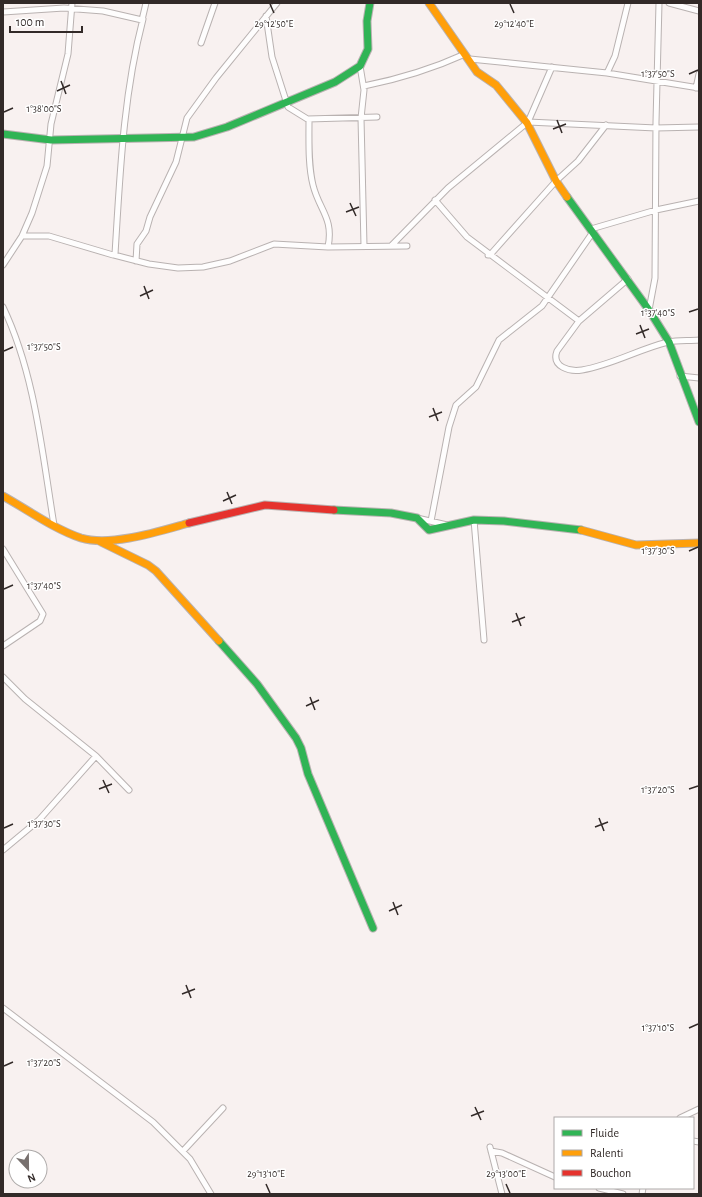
<svg xmlns="http://www.w3.org/2000/svg" width="702" height="1197" font-family="'Alegreya Sans',sans-serif">
	<style>
		.lines { fill: none; stroke-linecap: round; stroke-linejoin: round }
		.street-casing { stroke: #b9b2b1; stroke-width: 7 }
		.fast-casing { stroke: #b9b2b1; stroke-width: 9 }
		.slow-casing { stroke: #b9b2b1; stroke-width: 9 }
		.jam-casing { stroke: #b9b2b1; stroke-width: 9 }
		.street { stroke: #fefdfd; stroke-width: 5 }
		.fast { stroke: #30b455; stroke-width: 7 }
		.slow { stroke: #ff9f0a; stroke-width: 7 }
		.jam { stroke: #e5322d; stroke-width: 7 }
		.ticks { fill: none; stroke: #322a28; stroke-width: 1.5 }
		.ticks-label { font-size: 10px; text-anchor: middle; fill: #322a28; stroke: #fff; stroke-width: 3; stroke-linejoin: round; paint-order: stroke }
	</style>
	<rect width="100%" height="100%" fill="#f8f1f0"/>
	<g class="lines">
		<g class="street-casing">
			<path id="street" d="M669 3 699 11
				M3 12 64 8 103 11 142 20 146 3
				M266 16 272 57 288 107 309 120C309 141 308 165 313 185 319 210 334 218 328 247
				M201 43 215 3
				M470 59 607 73 699 88
				M360 66 364 90 361 118 364 246
				M607 73 615 56 628 3
				M364 86C399 79 432 69 465 54
				M696 88 699 74
				M308 119 377 117
				M528 122 656 128 699 127
				M435 200 467 237 579 321
				M591 229 656 210 699 201
				M22 236H49L113 255 115 254C120 175 123 96 143 19
				M391 246 448 188 528 122 552 67
				M114 255 149 264 178 268 203 267 230 261 274 244 328 247 407 246
				M488 255H490L556 181 578 161 606 125
				M136 261 137 244 146 231 150 217 176 162 187 118 216 78 277 3
				M3 265 22 236 32 213 47 166 51 124 68 54 72 3
				M628 279 579 321 557 351C551 367 570 372 582 370 612 365 639 349 668 342 678 340 689 341 699 340
				M3 307C35 374 42 452 54 525
				M649 310 655 278 656 122 659 3
				M680 376 699 378
				M417 518 447 525
				M474 520 484 640
				M431 521 449 427 456 405 476 387 499 340 542 306 593 232
				M3 549 43 614 40 621 3 646
				M3 677 25 699 96 756 129 790
				M3 850 39 820 96 756
				M3 1008 153 1122 190 1159 211 1194
				M680 1118 699 1109
				M693 1141 699 1142
				M490 1147 502 1194
				M183 1151 223 1108
				M491 1151 502 1153 555 1177
				M599 1188 623 1194
				M642 1194 643 1188"/>
		</g>
		<g class="fast-casing">
			<path id="fast" d="M3 134 51 140 194 137 227 127 335 82 360 66 368 49 367 21 370 3
				M567 197 649 310 669 342 699 422
				M334 510 391 513 417 518 429 530 474 520 504 521 581 530
				M219 641 257 684 296 738 301 748 308 774 373 928"/>
		</g>
		<g class="slow-casing">
			<path id="slow" d="M429 3 477 72 496 85 527 123 556 181 567 197
				M3 496C28 510 54 529 81 538 111 547 160 531 189 523
				M581 530 636 545 699 543
				M99 541 148 565 156 571 219 641"/>
		</g>
		<g class="jam-casing">
			<path id="jam" d="M189 523 265 505 334 510"/>
		</g>
		<use href="#street" class="street"/>
		<use href="#fast" class="fast"/>
		<use href="#slow" class="slow"/>
		<use href="#jam" class="jam"/>
	</g>
	<path class="ticks" d="M270 4 274 13M510 4 514 13M689 74 698 70M61 81 66 94M57 91 70 85M4 112 13 108M557 120 562 133M553 129 566 124M350 203 356 216M346 212 359 207M144 286 149 299M140 296 153 290M689 312 698 309M640 325 645 338M636 334 649 329M4 351 13 347M433 408 438 421M429 417 442 412M227 492 232 504M223 501 236 495M689 551 698 547M4 589 13 585M516 613 521 626M512 622 525 617M310 697 315 710M306 706 319 700M103 780 109 793M99 789 112 784M689 789 698 786M599 818 604 831M595 827 608 822M4 828 13 824M393 902 398 915M389 911 402 905M186 985 191 998M182 994 195 989M689 1028 698 1024M4 1066 13 1062M475 1107 481 1120M471 1116 484 1111M266 1184 270 1193M506 1184 510 1193"/>
	<g class="ticks-label">
		<text x="514" y="27">29°12'40"E</text>
		<text x="274" y="27">29°12'50"E</text>
		<text x="658" y="77">1°37'50"S</text>
		<text x="44" y="112">1°38'00"S</text>
		<text x="658" y="316">1°37'40"S</text>
		<text x="44" y="350">1°37'50"S</text>
		<text x="658" y="554">1°37'30"S</text>
		<text x="44" y="589">1°37'40"S</text>
		<text x="658" y="793">1°37'20"S</text>
		<text x="44" y="827">1°37'30"S</text>
		<text x="658" y="1031">1°37'10"S</text>
		<text x="44" y="1066">1°37'20"S</text>
		<text x="266" y="1177">29°13'10"E</text>
		<text x="506" y="1177">29°13'00"E</text>
	</g>
	<rect width="702" height="1197" fill="none" stroke="#322a28" stroke-width="8"/>
	<rect x="554" y="1117" width="140" height="72" fill="#ffffff" stroke="#adaaa9"/>
	<rect x="562" y="1130" width="20" height="6" fill="#30b455" stroke="#adaaa9"/>
	<text x="590" y="1137" font-size="12" fill="#322a28">Fluide</text>
	<rect x="562" y="1150" width="20" height="6" fill="#ff9f0a" stroke="#adaaa9"/>
	<text x="590" y="1157" font-size="12" fill="#322a28">Ralenti</text>
	<rect x="562" y="1170" width="20" height="6" fill="#e5322d" stroke="#adaaa9"/>
	<text x="590" y="1177" font-size="12" fill="#322a28">Bouchon</text>
	<g transform="translate(28 1169) rotate(158)"><circle r="19" fill="#ffffff" stroke="#adaaa9"/>
	<path d="M0-3L7 15L0 10L-7 15Z" fill="#77706e"/>
	<text y="-6" font-size="11" font-weight="bold" text-anchor="middle" fill="#322a28">N</text>
	</g>
	<path d="M10 26v6h72v-6" fill="none" stroke="#322a28" stroke-width="2"/>
	<text x="16" y="26" font-size="12" fill="#322a28" stroke="#ffffff" stroke-width="3" paint-order="stroke">100 m</text>
</svg>
